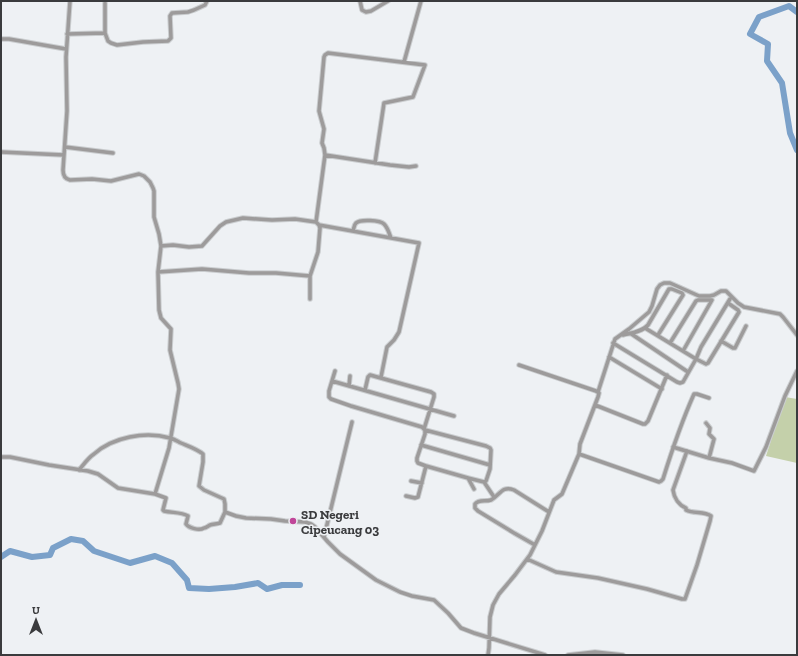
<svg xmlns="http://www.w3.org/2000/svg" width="798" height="656" font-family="'Zilla Slab',serif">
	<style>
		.green { fill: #c4d0aa }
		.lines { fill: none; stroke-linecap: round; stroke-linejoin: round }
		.river { stroke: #7ba1c9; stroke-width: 6 }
		.minor-casing { stroke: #cacdcf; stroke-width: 5.5 }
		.minor { stroke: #9d9b9b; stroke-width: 3.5 }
		.poi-dot { fill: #c04699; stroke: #eef1f4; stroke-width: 1.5 }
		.labels { text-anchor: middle; stroke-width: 3; stroke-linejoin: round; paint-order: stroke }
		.poi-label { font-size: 13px; font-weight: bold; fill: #3a3b3d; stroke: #eef1f4; text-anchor: start }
	</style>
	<rect width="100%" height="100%" fill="#eef1f4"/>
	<path class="green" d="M785 397 797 399V463L766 456Z"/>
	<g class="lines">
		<path class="river" d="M797 12 789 6 759 17 750 34 768 44 767 61 782 83 790 133 797 150
			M1 557 10 551 32 557 50 555 53 548 71 539 83 541 94 551 130 563 155 556 172 563 187 580 189 588 209 589 235 587 258 583 267 589 282 585H300"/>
		<g class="minor-casing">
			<path id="minor" d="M70 1 66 57 67 111 63 170C63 176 65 179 70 180L92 179 111 181 139 174 144 176 150 182 153 188 154 191V217L159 234 161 246 158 272 159 310 161 318 171 329 170 350 178 383 179 389 169 448 155 494
				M360 1 362 10 366 12 371 11 388 1
				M105 3V33
				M67 34 105 33 108 41 111 43 117 45 143 42 168 41 171 38 170 16 172 13 188 12 194 10 205 5 207 1
				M1 39H9L66 49
				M404 62 421 1
				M65 147 113 153
				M1 152 64 155
				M325 155 390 165 409 167 416 166
				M316 222 325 155 324 148 322 143 324 129 319 111 324 57 325 55 328 53 425 65 413 97 384 103 375 163
				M353 231C354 228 354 225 356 223 360 219 380 220 384 224 388 228 389 233 391 238
				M161 246 173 245 189 247 202 246 220 226 226 222 243 218 272 220 295 219 316 222 319 225 419 243 399 332 394 340 387 347 381 377
				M158 272 202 269 249 273H276L310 276
				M310 299V276L318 252 320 228 319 225
				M728 303 738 310 739 312 708 363 706 364 696 359 701 347 730 299
				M630 333 688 372
				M623 335C631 333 642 332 648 325L669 289H672L682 293 683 295 658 335
				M721 341 733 348H735L746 326
				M613 343 677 382 680 383 683 382 696 359 645 328
				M670 343 696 301 698 300H712L683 351
				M609 357 662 389
				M519 365 596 391 599 393 598 397 580 444 579 454 659 482 661 481 663 479C672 450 682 421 694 394H697L709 398
				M335 371 329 391V397L331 399 351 406 422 427 425 430V434L417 458V461L418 463 426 466 468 478 474 489
				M332 381 454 416
				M349 386 350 376
				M365 390 368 377 370 375 431 392 434 394V397L424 429
				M598 392 615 339 629 329 649 312 652 306 657 289 660 285 664 283H670L699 296H710L714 295 721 291H726L738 303 744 307 780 314 783 317 797 335
				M595 405 643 424H645L648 421 667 375
				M706 423 710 428 709 434 714 439 709 458
				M425 430 486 446 490 448 491 450 490 469 486 481 484 482
				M421 445 490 465
				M673 447 709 458 732 463 754 471 766 447 785 396 797 371
				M1 457H10L49 465 88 471 98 474 118 488 155 494 166 498 163 510 164 511C173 513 181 512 188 516L186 524C189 528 199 531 204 528 206 528 208 526 210 525 213 524 217 524 220 523L225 512
				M79 470C84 464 88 458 94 454 113 437 145 431 170 438 174 439 177 441 181 443 188 446 197 449 203 454V462L199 486 204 490 224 499 225 504V512L236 516 246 518 271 519 285 521 305 522 311 524 315 527 328 542 340 554 376 580 400 592 412 596 434 600 448 613 461 628 474 633 545 655
				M468 478 484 482 494 497
				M411 481 422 483
				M406 496 415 498 418 497 426 466
				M324 537 352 422
				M535 545 514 533 478 511 475 508V504C479 499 485 502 491 500 500 495 502 485 514 490L549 512
				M527 559 556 572 598 578 647 589 682 599H685L697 565 710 521 711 516C704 511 694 514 686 510V508C679 505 674 498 673 490L687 451
				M488 655 489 648 490 617 493 605 499 594 515 575 530 555 542 531 554 500 562 494 579 454
				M568 655 595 652 623 655"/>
		</g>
		<use href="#minor" class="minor"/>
	</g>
	<circle class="poi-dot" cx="293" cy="521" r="4"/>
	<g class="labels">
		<g class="poi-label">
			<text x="301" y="519">SD Negeri<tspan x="301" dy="15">Cipeucang 03</tspan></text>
		</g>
	</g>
	<rect width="798" height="656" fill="none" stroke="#3a3b3d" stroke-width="4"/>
	<g transform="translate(36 620)" stroke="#eef1f4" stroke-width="3" paint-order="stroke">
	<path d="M0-3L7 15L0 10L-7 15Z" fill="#3a3b3d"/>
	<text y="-6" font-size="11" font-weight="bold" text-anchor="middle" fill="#3a3b3d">U</text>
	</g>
</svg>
